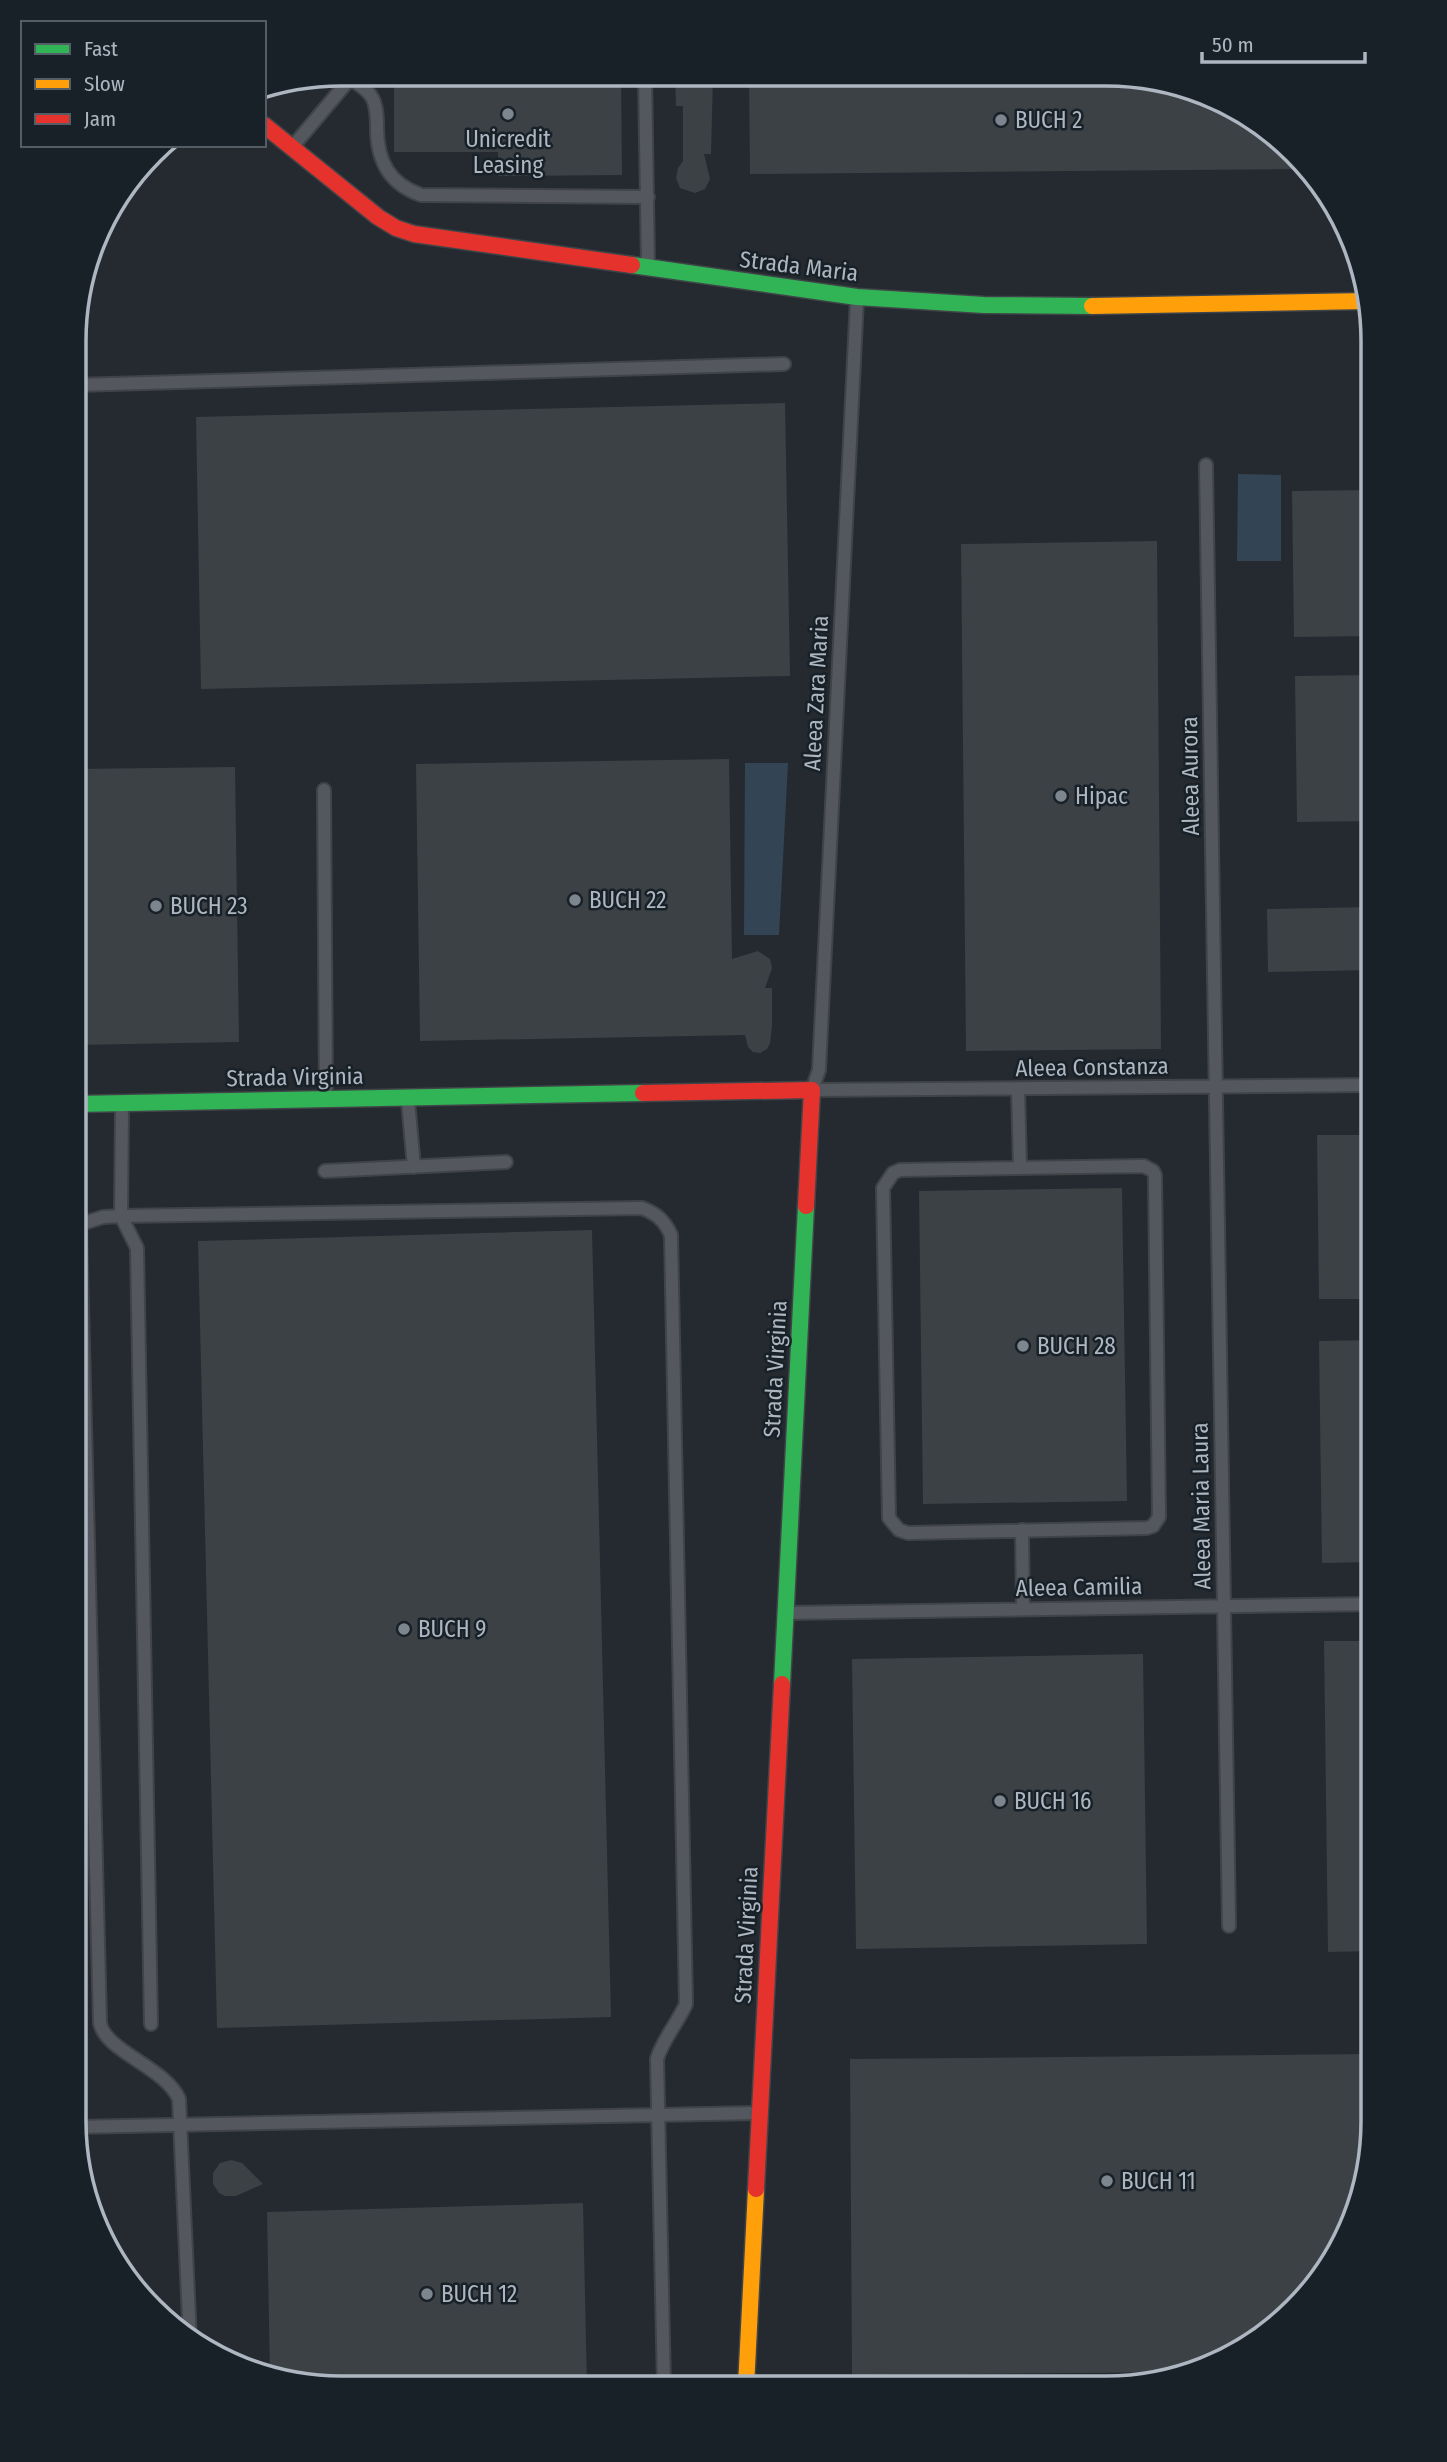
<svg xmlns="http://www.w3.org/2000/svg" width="1447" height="2462" font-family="'Fira Sans Condensed',sans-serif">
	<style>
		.water { fill: #345 }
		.building { fill: #3c4146 }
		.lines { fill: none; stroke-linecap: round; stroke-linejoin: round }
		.lane-casing { stroke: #404448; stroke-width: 16 }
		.fast-casing { stroke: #404448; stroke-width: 19 }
		.slow-casing { stroke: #404448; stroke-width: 19 }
		.jam-casing { stroke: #404448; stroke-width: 19 }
		.lane { stroke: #54585e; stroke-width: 12 }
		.fast { stroke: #30b455; stroke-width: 16 }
		.slow { stroke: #ff9f0a; stroke-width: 16 }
		.jam { stroke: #e5322d; stroke-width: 16 }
		.poi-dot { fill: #7d858e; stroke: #192128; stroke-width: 2.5 }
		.labels { text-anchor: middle; stroke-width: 5; stroke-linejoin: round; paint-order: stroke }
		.poi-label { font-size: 23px; fill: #adb6c1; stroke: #192128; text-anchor: start }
		.street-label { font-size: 23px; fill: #adb6c1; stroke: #192128 }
		.rim { fill: none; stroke: #adb6c1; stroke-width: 3.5 }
	</style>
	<rect width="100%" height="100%" fill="#242a2f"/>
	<path class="water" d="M1238 474 1281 475V561H1237Z
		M745 763H788L779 935H744Z"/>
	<path class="building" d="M394 74 621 75 622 175 498 176V152H394Z
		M675 76H713L711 154H704L710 179 705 189 695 193 680 188 676 178 678 168 683 161V106H676Z
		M749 76 1158 79 1224 101 1282 140 1308 169 750 174Z
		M785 403 790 676 201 689 196 417Z
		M1373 490V636L1294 637 1292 491Z
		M1157 541 1161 1049 966 1051 961 544Z
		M1373 675V821L1297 822 1295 676Z
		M729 759 732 959 758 951 770 959 772 968 765 988H772V1026L770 1043 767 1049 760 1053 753 1052 748 1047 745 1035 420 1041 416 764Z
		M235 767 239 1042 75 1045V769Z
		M1373 907V970L1268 972 1267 909Z
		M1317 1135H1373V1299H1319Z
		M1122 1188 1127 1501 923 1504 919 1191Z
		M592 1230 611 2017 217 2028 198 1241Z
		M1373 1340V1562L1322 1563 1319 1341Z
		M1324 1641H1373V1951L1328 1952Z
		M1143 1654 1147 1944 856 1949 852 1659Z
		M1373 2054V2139L1353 2223 1318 2284 1255 2343 1198 2372 852 2375 850 2059Z
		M231 2160 242 2163 263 2184 236 2196H225L219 2193 213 2184V2173L220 2163Z
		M583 2203 587 2387 306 2386 270 2377 267 2212Z"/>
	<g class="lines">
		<g class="lane-casing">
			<path id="lane" d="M645 75 648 264
				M350 78C356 83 367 89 371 96 377 104 377 118 377 128 377 161 389 184 421 195L648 197
				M294 145 354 74
				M857 299 819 1070 812 1090 1373 1085
				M76 385 784 364
				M1206 465 1229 1926
				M324 790 326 1098
				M1018 1089 1020 1168
				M408 1101 414 1167
				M122 1104 121 1216 137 1248 151 2024
				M1144 1166 1153 1171 1155 1175 1159 1517 1153 1526 1147 1528 908 1533 899 1530 889 1518 883 1188 893 1173 900 1170Z
				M325 1171 506 1162
				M75 1226 103 1217 121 1216 642 1208C657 1214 664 1220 671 1235L686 2004C677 2024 663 2039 657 2059L664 2387
				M80 1226 100 2023C106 2052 165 2067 179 2099L190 2340
				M1022 1530 1023 1609
				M786 1613 1373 1604
				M75 2127 756 2113"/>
		</g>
		<g class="fast-casing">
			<path id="fast" d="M632 265 857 297 984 305 1092 306
				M75 1104 643 1093
				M782 1684 806 1206"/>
		</g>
		<g class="slow-casing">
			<path id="slow" d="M1092 306 1367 301
				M746 2387 756 2189"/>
		</g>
		<g class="jam-casing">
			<path id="jam" d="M264 125 378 217 396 228 414 234 632 265
				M643 1093 812 1090 806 1206
				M756 2189 782 1684"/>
		</g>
		<use href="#lane" class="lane"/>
		<use href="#fast" class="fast"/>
		<use href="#slow" class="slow"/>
		<use href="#jam" class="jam"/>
	</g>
	<g class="poi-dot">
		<circle cx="508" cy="114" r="7"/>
		<circle cx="1001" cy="120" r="7"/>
		<circle cx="1061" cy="796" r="7"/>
		<circle cx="575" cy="900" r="7"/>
		<circle cx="156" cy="906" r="7"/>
		<circle cx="1023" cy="1346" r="7"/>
		<circle cx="404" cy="1629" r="7"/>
		<circle cx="1000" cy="1801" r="7"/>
		<circle cx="1107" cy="2181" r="7"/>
		<circle cx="427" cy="2294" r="7"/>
	</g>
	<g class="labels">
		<g class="poi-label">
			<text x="1015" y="128">BUCH 2</text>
			<text x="508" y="147" text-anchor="middle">Unicredit<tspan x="508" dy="26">Leasing</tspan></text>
			<text x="1075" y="804">Hipac</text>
			<text x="589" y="908">BUCH 22</text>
			<text x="170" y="914">BUCH 23</text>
			<text x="1037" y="1354">BUCH 28</text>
			<text x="418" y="1637">BUCH 9</text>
			<text x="1014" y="1809">BUCH 16</text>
			<text x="1121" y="2189">BUCH 11</text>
			<text x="441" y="2302">BUCH 12</text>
		</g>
		<g class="street-label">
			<text transform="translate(799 266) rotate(7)" y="8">Strada Maria</text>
			<text transform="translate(816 693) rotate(-87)" y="8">Aleea Zara Maria</text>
			<text transform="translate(1190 776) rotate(-91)" y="8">Aleea Aurora</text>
			<text transform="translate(1092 1067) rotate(-1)" y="8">Aleea Constanza</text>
			<text transform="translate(295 1077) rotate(-1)" y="8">Strada Virginia</text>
			<text transform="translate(775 1369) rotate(-87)" y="8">Strada Virginia</text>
			<text transform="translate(1201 1506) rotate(-91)" y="8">Aleea Maria Laura</text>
			<text transform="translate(1079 1587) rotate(-1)" y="8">Aleea Camilia</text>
			<text transform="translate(746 1935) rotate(-87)" y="8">Strada Virginia</text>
		</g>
	</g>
	<path d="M0 0H1447V2462H0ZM341 86H1106A255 255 0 0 1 1361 341V2121A255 255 0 0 1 1106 2376H341A255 255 0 0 1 86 2121V341A255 255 0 0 1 341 86Z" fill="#192128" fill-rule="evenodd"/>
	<path class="rim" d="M341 86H1106A255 255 0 0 1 1361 341V2121A255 255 0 0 1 1106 2376H341A255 255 0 0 1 86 2121V341A255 255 0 0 1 341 86Z"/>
	<rect x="21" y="21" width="245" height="126" fill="#192128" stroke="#545d65" stroke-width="2"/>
	<rect x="35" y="44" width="35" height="10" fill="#30b455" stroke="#545d65" stroke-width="2"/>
	<text x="84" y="56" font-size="21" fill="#adb6c1">Fast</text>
	<rect x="35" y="79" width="35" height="10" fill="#ff9f0a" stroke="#545d65" stroke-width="2"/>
	<text x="84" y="91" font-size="21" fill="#adb6c1">Slow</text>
	<rect x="35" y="114" width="35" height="10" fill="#e5322d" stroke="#545d65" stroke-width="2"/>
	<text x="84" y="126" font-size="21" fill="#adb6c1">Jam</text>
	<path d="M1202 52v10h163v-10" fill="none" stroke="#adb6c1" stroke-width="3.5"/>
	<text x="1212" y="52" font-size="21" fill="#adb6c1" stroke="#192128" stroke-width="5" paint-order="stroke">50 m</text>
</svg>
